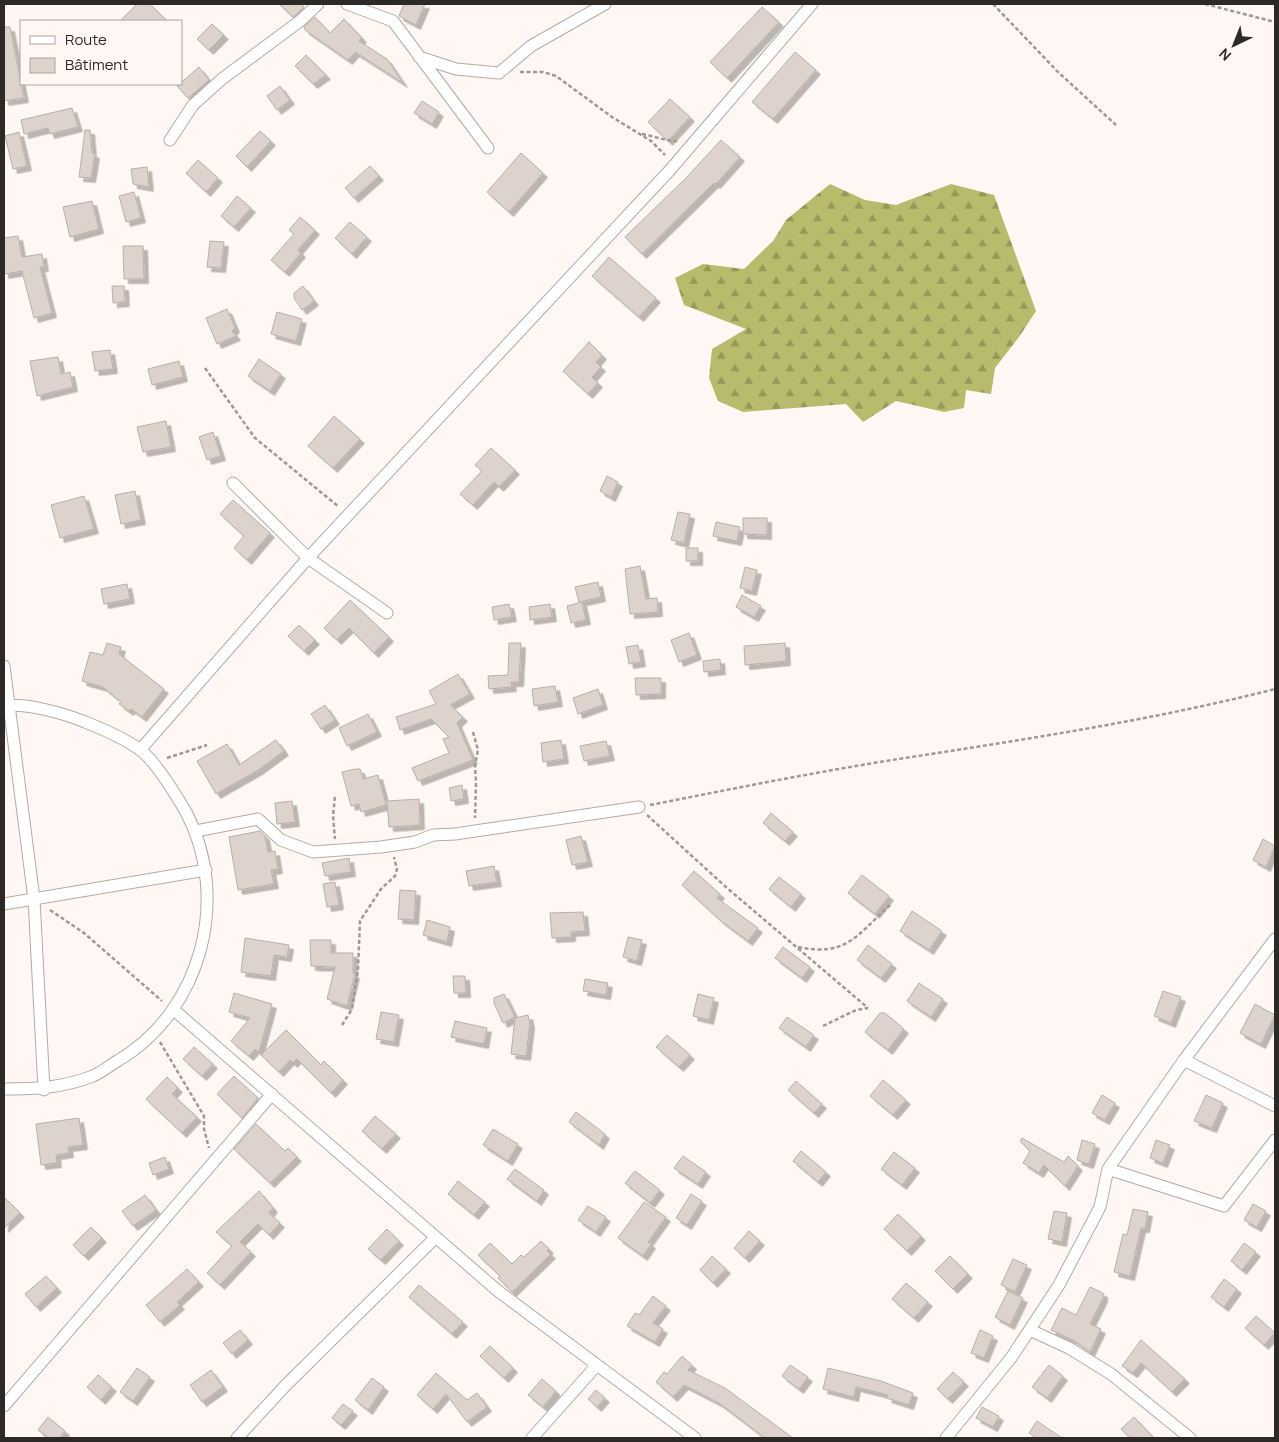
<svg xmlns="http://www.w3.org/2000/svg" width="1279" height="1442" font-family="Manrope,sans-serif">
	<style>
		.forest { fill: url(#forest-firs) }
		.building { fill: #ddd2cc; stroke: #b9afa9; filter: url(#shadow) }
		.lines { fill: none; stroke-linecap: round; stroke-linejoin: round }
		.street-casing { stroke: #b5aaa4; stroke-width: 13 }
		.path { stroke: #9f9996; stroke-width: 2.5; stroke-dasharray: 4 2.5; stroke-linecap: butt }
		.street { stroke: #fff; stroke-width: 11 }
	</style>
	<defs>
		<pattern id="forest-firs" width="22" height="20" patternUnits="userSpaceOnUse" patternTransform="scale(1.25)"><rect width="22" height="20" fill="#b7bb6b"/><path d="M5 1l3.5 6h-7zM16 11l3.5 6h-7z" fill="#959858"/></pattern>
		<filter id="shadow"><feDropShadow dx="4.5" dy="4.5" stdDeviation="0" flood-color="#0004"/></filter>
	</defs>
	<rect width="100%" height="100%" fill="#fef7f3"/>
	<path class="forest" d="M830 184 865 200 896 205 951 184 994 195 1036 311 1019 337 995 368 991 394 966 390 964 408 944 412 896 401 863 422 846 404 743 412 718 401 709 378 712 349 746 329 684 305 675 278 703 264 744 269 773 241 786 220Z"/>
	<path class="building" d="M137 4H150L167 21H120Z
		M279 4H301L304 7 293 17Z
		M404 4H425L416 25 399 16Z
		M762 7 779 22 727 78 710 62Z
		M315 17 330 33 344 19 362 38 359 41 387 59 403 83 355 52 348 60 305 30 304 27Z
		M212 24 224 35 209 50 197 39Z
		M4 27H10L24 98 4 101Z
		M795 52 816 70 773 119 752 102Z
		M306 55 326 75 313 84 295 66Z
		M199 67 209 80 188 98 177 86Z
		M280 86 290 100 277 110 267 96Z
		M670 99 690 117 668 141 648 122Z
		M422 101 439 112 432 124 414 113Z
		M72 108 78 127 50 134 48 128 24 134 21 120Z
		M85 130H90L92 153 95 154 91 178 79 177Z
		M260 131 271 141 247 167 236 156Z
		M19 132 27 166 13 169 5 136Z
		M721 140 740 157 716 184 714 183 642 254 625 237 685 179Z
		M521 153 543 173 509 212 487 192Z
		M198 160 218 178 206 192 186 173Z
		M370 166 379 176 354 198 345 188Z
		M147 167 149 187 133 184 131 169Z
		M134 192 141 218 126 222 119 196Z
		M237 196 251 208 234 227 221 216Z
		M92 201 99 229 70 237 63 207Z
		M300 217 315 230 298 250 301 253 285 272 271 260 294 234 289 230Z
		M350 222 367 237 352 254 335 238Z
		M18 236 22 257 42 254 44 267H40L52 313 34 318 22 271 4 274V238Z
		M210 241 224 242 221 268 207 267Z
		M123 246H143L144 279H124Z
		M609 257 656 298 639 317 592 276Z
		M112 286H124L125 302 113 303Z
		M303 286 314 301 302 310 294 298V293Z
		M227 309 235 328 232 331 236 336 217 344 206 318Z
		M277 312 302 319 296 341 271 334Z
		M589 342 602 355 596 362 601 367 592 377 598 383 588 394 563 371Z
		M110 350 113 369 95 371 92 352Z
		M58 357 61 374 70 372 73 387 37 396 30 361Z
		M259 359 281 374 270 391 248 376Z
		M179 361 183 377 152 385 148 369Z
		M334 416 360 439 333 468 308 446Z
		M166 421 171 447 143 452 137 427Z
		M213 432 221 456 207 460 199 437Z
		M491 448 515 470 499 487 494 482 473 505 460 494 482 471 475 465Z
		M607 476 618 482 611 497 600 491Z
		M135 491 141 520 121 524 115 495Z
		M84 496 94 529 60 538 51 505Z
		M233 500 270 533 247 560 234 548 244 536 220 514Z
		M678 512 690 514 684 543 671 540Z
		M743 518H767V535L743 534Z
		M716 522 740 527 737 541 713 536Z
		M686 548H698V561H686Z
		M640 566 646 599 657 598 658 612 630 614 625 569Z
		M745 567 757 570 752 591 740 588Z
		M598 582 601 597 579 602 575 587Z
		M127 584 130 599 104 604 101 589Z
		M742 595 761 606 754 617 736 607Z
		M350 600 389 637 374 653 349 628 337 640 324 628Z
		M582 602 586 620 571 623 567 606Z
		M509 604 512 617 494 620 492 607Z
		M550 604 552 617 530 620 529 607Z
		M299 625 315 640 304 651 288 636Z
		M689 633 697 655 679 662 671 640Z
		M107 643 121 647 119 654 164 689 142 717 131 709 129 711 119 704 121 702 103 687 82 681 90 652 103 655Z
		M509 643H521L519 682H511L512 687 489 689 488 676 508 675Z
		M785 643 786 661 745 665 744 646Z
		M638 645 641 662 629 664 626 647Z
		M720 659 721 670 704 672 703 661Z
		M458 674 470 694 450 705 463 717 457 723 473 760 418 781 412 768 449 753 443 739 449 737 431 719 400 730 396 717 436 704 429 691Z
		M635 678H661V694L636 695Z
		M555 686 558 702 534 706 532 689Z
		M598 689 603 705 578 714 573 698Z
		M325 705 335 720 321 729 311 714Z
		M368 714 377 732 347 746 339 728Z
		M276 740 284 751 258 770 216 794 197 761 227 744 239 765Z
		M561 740 564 759 543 762 541 743Z
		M606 741 610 756 584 761 580 746Z
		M355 769H360L363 779 378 775 386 805 361 812 359 804 351 806 342 772Z
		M462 785 464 799 451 801 449 788Z
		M419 799 420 825 389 827 387 801Z
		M292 801 295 822 277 824 275 803Z
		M771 813 793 832 785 841 763 823Z
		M260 831 265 836 268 852 275 851 278 869 271 870 274 884 238 890 229 837Z
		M581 836 588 862 572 865 566 840Z
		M1263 839 1275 846 1266 867 1253 860Z
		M349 858 351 872 325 876 322 863Z
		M494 866 497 882 469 886 466 871Z
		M694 871 720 894 717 898 758 928 748 941 721 921 682 885Z
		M862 875 889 896 875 914 848 893Z
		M779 877 801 894 791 907 769 889Z
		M335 882 339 905 327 907 323 884Z
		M400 890 416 891 414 920 398 919Z
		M912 911 942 931 929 950 900 931Z
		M583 912 585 931 571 932V937L552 938 550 913Z
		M427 920 450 927 447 942 423 935Z
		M628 937 642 940 637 961 623 957Z
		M245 938 289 945 287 957 274 955 271 976 241 972Z
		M310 940H331V953H353V973L355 974 347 1006 327 999 335 967 311 966Z
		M868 945 892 964 881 978 857 960Z
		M783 947 810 967 802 978 775 958Z
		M453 976H465L466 993H454Z
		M585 979 608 983 606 995 583 991Z
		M919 983 943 999 931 1017 907 1001Z
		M1163 991 1181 997 1171 1023 1154 1016Z
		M234 993 272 1004 259 1052 255 1049 249 1056 231 1041 250 1018 229 1012Z
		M504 994 515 1017 503 1023 494 1003V998Z
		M698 994 714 998 709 1020 693 1016Z
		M1255 1004 1275 1015 1261 1044 1240 1033Z
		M381 1012 399 1015 394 1042 376 1039Z
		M880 1013H885L904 1029 888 1050 865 1032Z
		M528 1015 530 1024 526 1056 511 1054 515 1018Z
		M787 1017 814 1035 806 1047 779 1028Z
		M455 1021 487 1028 484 1044 451 1037Z
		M286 1030 321 1065 324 1061 343 1080 331 1093 297 1059 293 1063 290 1060 279 1072 261 1055Z
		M667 1035 690 1055 679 1067 656 1047Z
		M194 1047 213 1064 202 1076 183 1059Z
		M234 1076 258 1098 242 1118 217 1094Z
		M167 1077 178 1088 172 1094 197 1117 182 1133 146 1099Z
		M883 1080 906 1100 893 1115 870 1096Z
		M796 1081 822 1104 814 1113 788 1090Z
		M1102 1095 1115 1103 1105 1120 1092 1113Z
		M1206 1095 1223 1103 1212 1128 1194 1121Z
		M576 1112 605 1134 599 1145 569 1122Z
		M375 1116 396 1134 382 1149 362 1131Z
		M79 1118 83 1145 68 1147 69 1153 56 1155 57 1163 41 1165 36 1124Z
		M256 1124 285 1151 288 1148 297 1157 270 1183 234 1149Z
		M493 1129 518 1144 508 1161 483 1145Z
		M1022 1138 1064 1162 1068 1156 1078 1166 1065 1186 1044 1165 1039 1173 1023 1163 1030 1151 1020 1141Z
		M1082 1140 1095 1144 1089 1164 1077 1160Z
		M1156 1140 1170 1145 1163 1163 1150 1158Z
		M801 1151 826 1172 818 1182 793 1161Z
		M894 1152 915 1168 902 1185 881 1169Z
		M683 1156 706 1172 698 1184 674 1168Z
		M165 1157 169 1169 153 1175 149 1163Z
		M515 1169 544 1190 537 1201 507 1179Z
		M635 1171 660 1190 650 1203 625 1183Z
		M458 1181 485 1202 474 1215 448 1194Z
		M259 1191 273 1208 269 1213 280 1223 269 1235 258 1224 240 1242 251 1252 220 1285 207 1273 232 1246 216 1232Z
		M691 1194 702 1201 687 1225 676 1218Z
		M145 1195 156 1210 133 1226 122 1211Z
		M4 1197 20 1213 4 1228Z
		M644 1202 666 1217 648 1242 651 1244 643 1256 618 1238Z
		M1253 1204 1266 1211 1257 1227 1244 1220Z
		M588 1206 606 1217 596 1232 578 1220Z
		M1133 1209 1148 1212 1145 1228H1141L1130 1276 1114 1272 1123 1234 1127 1235Z
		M1054 1211 1067 1213 1062 1242 1048 1239Z
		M898 1214 921 1236 907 1251 884 1229Z
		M91 1227 102 1238 84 1256 73 1245Z
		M387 1229 399 1241 381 1260 368 1249Z
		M749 1231 760 1241 745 1258 734 1248Z
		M541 1241 549 1249 547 1251 551 1254 512 1292 498 1278 500 1276 478 1255 490 1243 512 1264 521 1255 524 1257Z
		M1244 1243 1256 1252 1242 1270 1231 1261Z
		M712 1256 726 1269 713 1283 700 1270Z
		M950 1256 968 1274 953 1289 935 1271Z
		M1013 1259 1027 1265 1015 1292 1001 1285Z
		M187 1269 199 1282 177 1302 180 1305 160 1322 146 1305Z
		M46 1276 57 1288 36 1307 25 1294Z
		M1224 1279 1237 1289 1224 1307 1211 1297Z
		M906 1283 928 1302 914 1318 892 1299Z
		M419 1285 463 1322 452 1334 409 1297Z
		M1090 1287 1103 1293V1298L1090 1324 1101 1329 1090 1352 1075 1341 1051 1330 1062 1308 1076 1315Z
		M1008 1291 1023 1298 1010 1325 995 1317Z
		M653 1296 666 1306 653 1323 663 1329 655 1342 627 1326 635 1313 639 1315Z
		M1256 1316 1275 1333 1264 1345 1245 1328Z
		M240 1330 248 1340 232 1354 223 1343Z
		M980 1330 993 1336 984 1358 971 1353Z
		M1141 1340 1185 1379 1172 1392 1141 1363 1133 1373 1122 1366Z
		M490 1346 513 1368 504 1378 480 1356Z
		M682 1356 692 1365 688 1370 725 1388 793 1438H765L719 1403 684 1385 673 1397 656 1382 664 1372 667 1374Z
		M790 1365 808 1377 799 1389 782 1376Z
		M1049 1365 1063 1376 1047 1398 1032 1387Z
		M137 1368 150 1377 133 1401 120 1392Z
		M828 1368 881 1381 913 1393 909 1405 887 1398 888 1395 856 1387 854 1397 823 1389Z
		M211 1370 223 1387 202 1402 190 1385Z
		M953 1372 964 1382 948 1399 937 1389Z
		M436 1373 467 1400 477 1393 487 1407 467 1422 446 1394 433 1409 417 1395Z
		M98 1375 112 1387 101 1400 87 1387Z
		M372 1378 384 1387 368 1410 355 1400Z
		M542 1379 556 1391 543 1407 528 1395Z
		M596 1390 605 1398 597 1407 588 1399Z
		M343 1404 353 1411 341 1425 332 1418Z
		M982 1407 999 1416 993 1427 976 1418Z
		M48 1417 65 1431 60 1438H49L38 1430Z
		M1134 1417 1154 1438H1130L1121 1429Z
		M1037 1421 1062 1438H1036L1029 1433Z"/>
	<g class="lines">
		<g class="street-casing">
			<path id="street" d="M347 4 393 21 488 148
				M419 57 456 69 499 73 531 46 605 4
				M170 140 193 105 222 79 300 21 318 4
				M233 483 308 558 387 613
				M4 666 34 899 44 1090
				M4 706C24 702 66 714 85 722 103 729 122 737 139 749 155 760 176 795 186 812 231 898 202 1010 119 1060 110 1065 102 1072 93 1076 62 1088 36 1089 4 1089
				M140 750 308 558 670 170 812 4
				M196 831 258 819 281 840 313 852 381 847 415 842 433 835 455 834 639 807
				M4 904 206 870
				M174 1010 498 1291 597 1365
				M1184 1060 1275 1106
				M1108 1169 1224 1206 1275 1140
				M1030 1330 1069 1348 1111 1374 1190 1438
				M4 1406 272 1094
				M237 1438 286 1385 436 1237
				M532 1438 597 1365 695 1438
				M946 1438 1011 1358 1059 1285 1100 1207 1108 1169 1184 1060 1275 939"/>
		</g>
		<path class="path" d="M993 4 1058 72 1116 125
			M1205 4 1275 22
			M520 72H543L556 76 612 117 651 141 665 155
			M642 134C654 136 665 141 677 141
			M205 368 255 438 339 507
			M473 732 478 750 475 765 476 783 475 818
			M167 758 207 745
			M335 797 333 816 335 839
			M650 805C731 789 811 773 892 760 1021 740 1149 721 1275 689
			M647 815 727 888 868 1008
			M50 910 84 933 162 1001
			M798 947C847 957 857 935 890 905
			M342 1025 352 1009 358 969 360 921 381 889 395 876 397 869 394 857
			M823 1026 856 1010 868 1008
			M160 1042 204 1116V1129L209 1148"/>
		<use href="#street" class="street"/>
	</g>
	<rect width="1279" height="1442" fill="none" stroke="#2d2926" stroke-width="10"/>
	<rect x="20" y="20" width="162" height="65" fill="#fef7f3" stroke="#aaa5a1"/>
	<rect x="30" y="36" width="25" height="8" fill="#ffffff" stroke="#aaa5a1"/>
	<text x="65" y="45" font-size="15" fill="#2d2926">Route</text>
	<rect x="30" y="58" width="25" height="15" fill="#ddd2cc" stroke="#aaa5a1"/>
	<text x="65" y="70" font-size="15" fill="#2d2926">Bâtiment</text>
	<g transform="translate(1234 45) rotate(223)" stroke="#fef7f3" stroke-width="4" paint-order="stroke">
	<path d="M0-4L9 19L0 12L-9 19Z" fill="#2d2926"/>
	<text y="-8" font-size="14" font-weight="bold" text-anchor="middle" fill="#2d2926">N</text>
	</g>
</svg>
